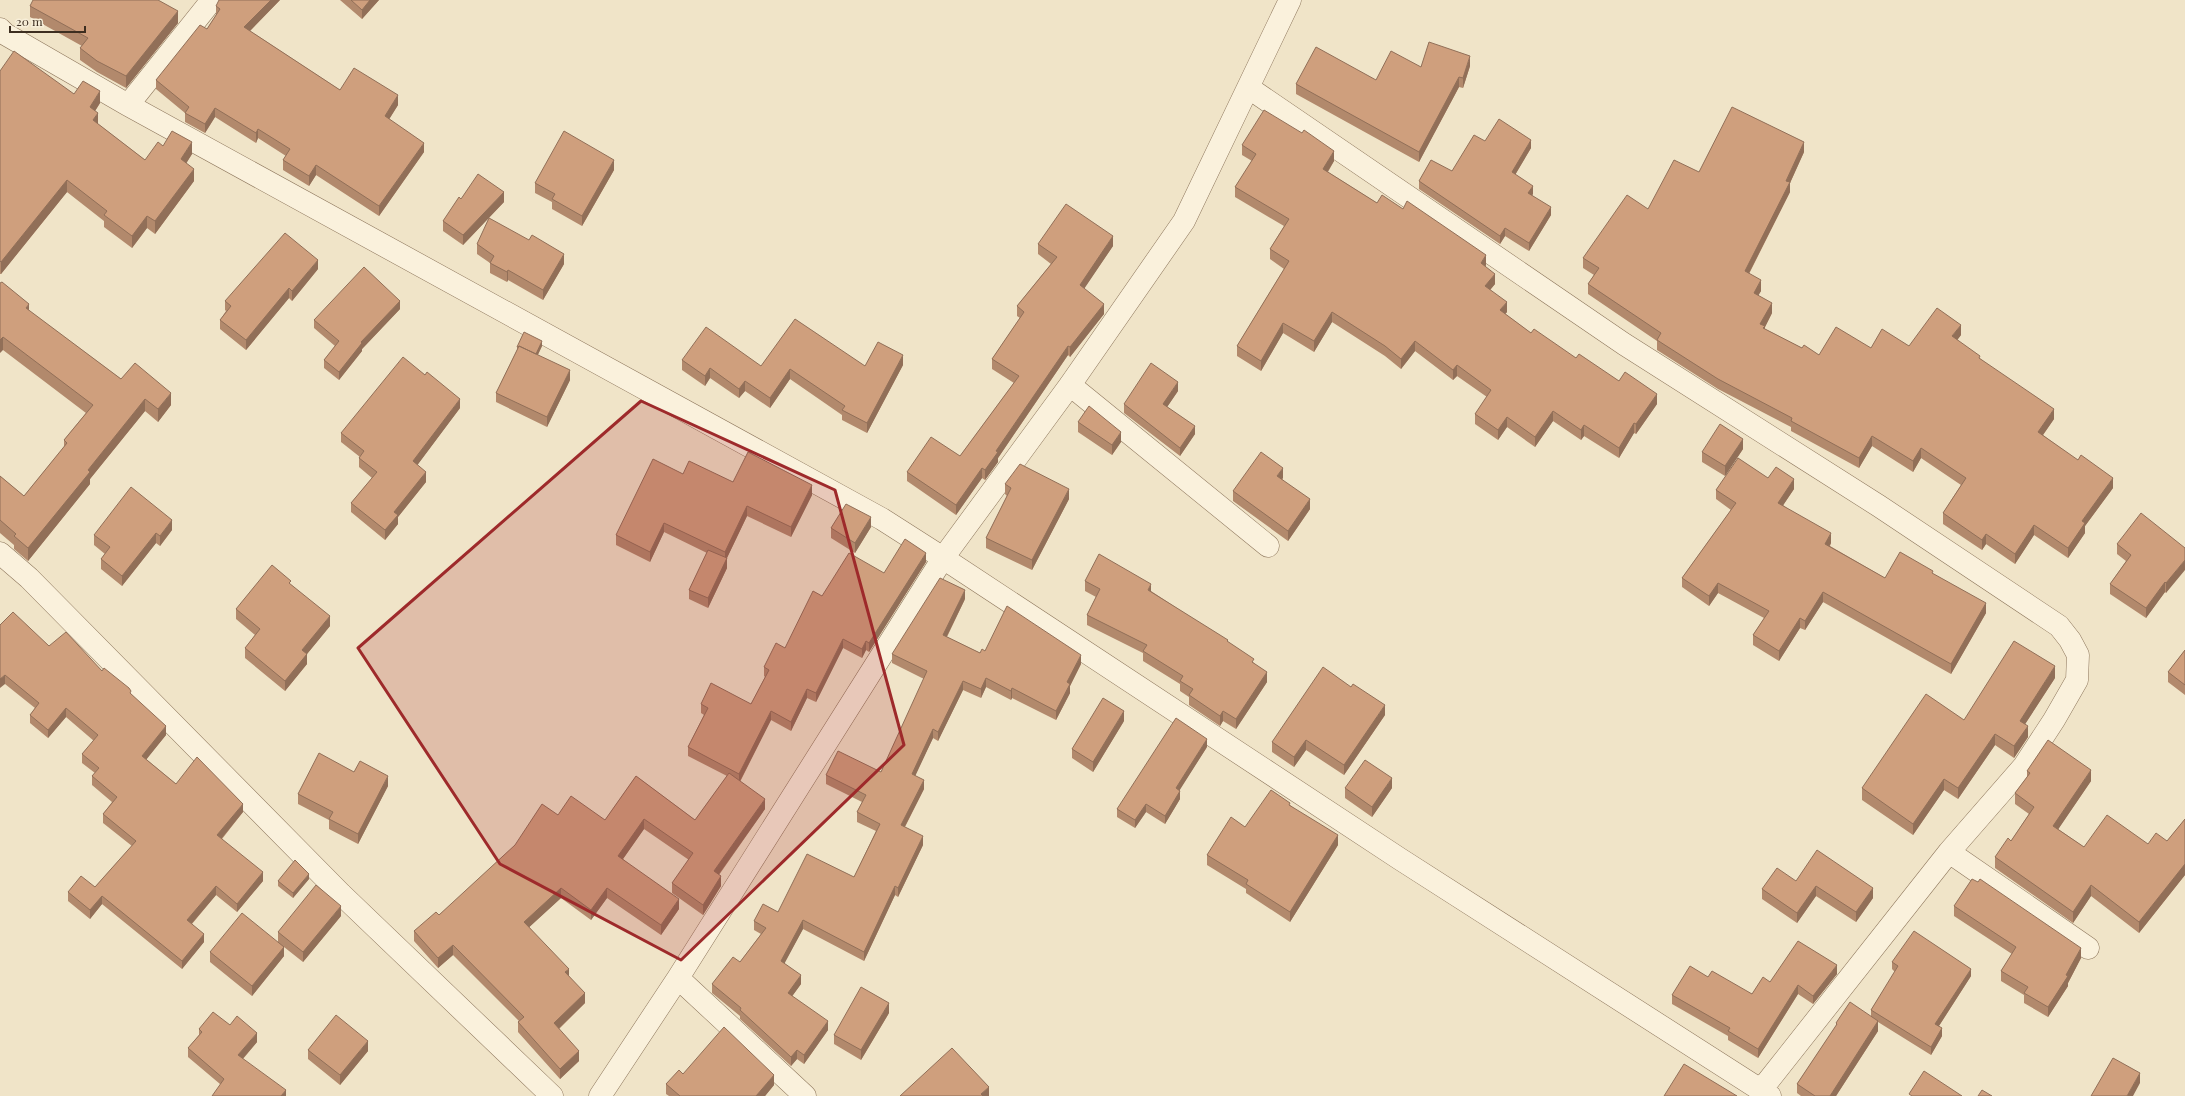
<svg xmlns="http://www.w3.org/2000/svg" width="2185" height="1096" font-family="'Playfair Display',serif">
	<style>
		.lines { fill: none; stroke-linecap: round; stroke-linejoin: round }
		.street-casing { stroke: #8d765c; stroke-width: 23 }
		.street { stroke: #faf1dc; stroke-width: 22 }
		.wall { fill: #b2896c }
		.shaded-wall { fill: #916f58 }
		.building { fill: #cf9f7d; stroke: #916f58 }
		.marked { fill: #9e2a2b; fill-opacity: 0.2; stroke: #9e2a2b; stroke-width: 3; stroke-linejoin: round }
	</style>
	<rect width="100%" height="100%" fill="#f0e4c8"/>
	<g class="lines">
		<g class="street-casing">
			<path id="street" d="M0 29 5 34 128 105 882 519 943 558 1400 859 1770 1096
				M1249 88 1624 344 1879 506 2059 626 2070 640 2078 655 2077 680 2054 720 2024 766 1949 852 1761 1090
				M128 105 212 0
				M1070 385 1268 546
				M0 553 29 578 341 894 552 1096
				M1949 852 2088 948
				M678 978 805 1096
				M600 1096 678 978 943 558 1070 385 1184 221 1290 0"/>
		</g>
		<use href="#street" class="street"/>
	</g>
	<path class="wall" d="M280 0 250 31 340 90 398 105 389 119 424 152 379 216 316 175 309 186 283 170V160L286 156 258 138 256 143 215 117 205 133 185 122V113L156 89V80L207 29 216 15V6Z
		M340 0H379L362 19Z
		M30 6 178 23 126 88 97 72 80 60V48L82 46 30 17Z
		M1470 66 1463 88 1459 87 1419 162 1296 94V84L1376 80 1421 67Z
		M0 71 74 94 100 103 95 111 98 124 145 160 163 146 192 154 186 163 194 181 155 234 147 228 132 248 104 227V221L67 192 1 274H0Z
		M1485 141 1531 148 1515 175 1533 194 1532 195 1551 215 1529 251 1505 236 1500 244 1419 189V181L1452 171Z
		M1242 145 1334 161 1328 172 1377 203 1486 265 1485 267 1495 284 1490 290 1507 312 1505 314 1531 333 1576 358 1619 381 1657 404 1636 434 1634 433 1619 458 1584 436 1581 440 1553 421 1535 447 1507 427 1498 440 1475 424V414L1487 397 1457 376 1453 380 1415 351 1401 369 1385 356 1332 322 1314 352 1283 333 1261 371 1237 356V346L1284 269 1270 259V249L1284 226 1235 197V187L1252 161 1242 155Z
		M1804 152 1790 183V192L1749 274 1761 291 1758 295 1772 313 1765 327V329L1802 348 1819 355 1871 348 1909 346 1961 335 1957 340 2054 419 2043 435 2113 488 2085 526V533L2068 558 2034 535 2015 564 1986 544 1982 550 1943 524V513L1961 485 1921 458 1913 472 1872 446 1859 468 1791 431V427L1718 389 1657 350V341L1588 294V284L1594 275 1583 268V258L1699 172Z
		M614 170 582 226 552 209V202L535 193V183Z
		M461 199 504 202 463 245 443 231V221Z
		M477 244 564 264 543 300 508 280 507 282 490 273V263L477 254Z
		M1038 244 1113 246 1084 288 1104 314 1070 357 1068 355 998 458V462L985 480 982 478 956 515 907 481V472L960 456 1014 383 992 369V359L1020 318 1017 316V306L1051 264 1038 254Z
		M318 269 292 301 289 298 246 350 220 329V320L226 311 225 310V301Z
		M0 283 29 311 121 379 171 405 158 422 145 411 90 479V484L28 561 14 549V545L0 533V476L24 496 64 447V440L86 413 3 350Z
		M400 309 362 349V351L339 380 324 368V360L335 346 314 328V320Z
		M542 346 538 355 570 380 547 427 496 402V393L517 350V347Z
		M682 360 761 366H865L903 365 867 433 842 420V415L790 379 770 408 745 391 739 398 710 378 705 386 682 370Z
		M1178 391 1167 407 1195 434 1180 456 1124 413V404Z
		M460 408 417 465 426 482 398 517V524L385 540 351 512V503L372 478 359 467V458L360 457 341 442V433Z
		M1078 422 1121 442 1112 455 1078 432Z
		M1743 449 1725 476 1702 462V452Z
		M683 474 733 482 812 495 791 537 747 516 727 558V568L708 608 689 599V590L707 553 664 532 650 562 616 545V535Z
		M1283 478 1282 479 1310 509 1288 541 1233 501V491Z
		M1768 478 1794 489 1783 505 1831 543 1830 546 1885 578 1933 574 1986 613 1951 674 1823 602 1805 630 1800 628 1779 661 1753 645V635L1764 618 1718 593 1709 606 1682 587V578L1731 510 1716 499V490Z
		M1005 484 1069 499 1032 570 986 548V538L1007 496 1005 494Z
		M871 527 855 553 831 538V528Z
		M172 530 160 546 156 543 122 586 101 569V559L105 554 94 545V535Z
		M2117 544 2185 548 2166 593 2165 592 2146 618 2110 594V584L2126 561 2117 554Z
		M926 562 869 652 866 650 862 658 843 648 816 702 807 698 791 731 771 720 740 782 765 809 719 875 721 886 703 915 672 893V883L689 860 644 829 623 859 679 909 661 935 607 898 591 920 561 898 529 927 569 976 585 1003 559 1029 579 1061 560 1079 518 1032V1022L519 1021 453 955 438 968 414 941V931L439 915 558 815 605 820 636 776 695 820 727 776 688 756V747L704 715 701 713V704H751L765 677 764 676V667L785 648 822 596 884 573Z
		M1085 581 1151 591 1228 642 1254 663 1267 682 1236 729 1223 721 1220 726 1189 705V697L1180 691V684L1143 661V653L1087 625V615L1096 597 1085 591Z
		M291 585 330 626 307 654V664L285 691 245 658V648L255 635 236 619V609Z
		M965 599 947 637 980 653 985 651 1081 664 1070 686V693L1056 720 1012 698 1011 700 986 687 981 698 963 690 938 741 933 738 915 775 924 789 905 827 923 845 898 897 895 895 864 961 803 929 784 963 801 984 792 996 828 1030 804 1064 797 1059 791 1066 740 1019V1016L712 993V984L740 962 761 934 754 930V921L778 912 854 877 876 831 857 822V812L862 802 826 784V775L881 772 924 679 892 663V654Z
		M0 625 49 646 102 671 131 694 166 735 146 759 176 784 243 812 222 839 263 881 237 912 216 895 192 924 204 942 182 969 102 904 90 919 68 901V892L95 887 132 846 103 823V814L112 802 92 785V776L95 773 82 763V754L94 741 66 717 48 738 30 723V715L35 708 5 684Z
		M2185 650V695L2168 682V672Z
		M2055 678 2025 724 2028 737 2014 758 1995 745 1958 799 1944 790 1913 835 1862 800V788L1964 720Z
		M1385 715 1344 775 1306 750 1294 767 1272 752V742Z
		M1124 721 1093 772 1072 758V749Z
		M1207 747 1179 790 1180 799 1165 824 1146 812 1135 828 1117 817V809Z
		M2027 771 2091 781 2058 829 2084 847 2148 844 2167 841 2185 819V875L2139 933 2091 896 2073 923 1995 868V857L2011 841 2029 814 2015 804V793L2027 777Z
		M354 772 388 786 358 844 329 829V820L298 804V794Z
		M1345 788H1392L1372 817 1345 798Z
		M1290 805 1338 845 1290 922 1246 893V889L1207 865V855L1245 827Z
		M309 879 293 898 278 886V881Z
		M1796 881 1873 898 1856 922 1816 896 1797 923 1762 899V889Z
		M1954 906 2081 958 2068 983V986L2048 1017 2024 1003V995L2001 981V971L2012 954 1954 916Z
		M341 916 303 962 284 947V956L252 996 210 962V952L278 942V932Z
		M1892 962 1971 976 1939 1026 1942 1036 1931 1055 1878 1022V1031L1836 1096H1801L1797 1093V1084L1836 1026V1023L1871 1017V1010L1895 972 1892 969Z
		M1837 974 1813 1004 1798 994 1758 1058 1728 1040V1036L1672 1004V995L1708 977 1752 994 1770 982Z
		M889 1013 861 1060 834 1044V1035Z
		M230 1025 257 1042 243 1059 286 1096 220 1084 188 1057V1048L199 1035V1029Z
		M308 1050 368 1051 340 1085 308 1059Z
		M683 1074 774 1085 765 1096H669L666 1094V1084Z"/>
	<path class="shaded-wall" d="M271 0H280L244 37V27Z
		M370 0H379L362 19V10Z
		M178 11V23L126 88V76Z
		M1470 56V66L1463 88V78Z
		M1459 77V87L1419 162V152Z
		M100 91V103L90 119V107Z
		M398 95V105L385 126V116Z
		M215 108V117L205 133V124Z
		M98 113V125L93 120Z
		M258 129V138L256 143V133Z
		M1531 140V148L1512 180V172Z
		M192 142V154L181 172V159Z
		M1804 142V152L1790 183V192L1745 281V271Z
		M424 143V152L379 216V206Z
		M1334 151V161L1323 179V169Z
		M614 160V170L582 226V216Z
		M316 165V175L309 186V176Z
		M194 169V181L155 234V221Z
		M67 180V192L1 274V262Z
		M1533 186V194L1528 201V193Z
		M504 192V202L463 245V235Z
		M1551 207V215L1529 251V243Z
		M147 216V228L132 248V236Z
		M1505 228V236L1500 244V236Z
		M1113 236V246L1080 295V285Z
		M564 254V264L543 300V290Z
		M1486 255V265L1481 274V263Z
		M318 260V269L292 301V291Z
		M508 270V280L507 282V272Z
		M1495 274V284L1485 296V286Z
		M1761 280V291L1754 303V293Z
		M289 288V298L246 350V340Z
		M400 301V309L362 349V351L339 380V372L361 342Z
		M1507 302V312L1500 320V310Z
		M1772 303V313L1765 327V336L1760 324Z
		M29 304V317L26 308Z
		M1104 304V314L1070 357V347Z
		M1332 312V322L1314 352V341Z
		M1283 323V333L1261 371V361Z
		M1961 325V335L1952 347V336Z
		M3 337V350L0 353V340Z
		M542 341V346L535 360V355Z
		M1415 341V351L1401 369V359Z
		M1068 346V355L998 458V462L985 480V470L996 451Z
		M903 355V365L867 433V423Z
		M1457 365V376L1453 380V370Z
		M710 368V378L705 386V376Z
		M790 369V379L770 408V398Z
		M570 370V380L547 427V417Z
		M745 381V391L739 398V389Z
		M1178 382V391L1163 413V404Z
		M171 393V405L158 422V409Z
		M1657 394V404L1636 434V424Z
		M145 399V411L90 479V484L28 561V548L88 470Z
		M460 399V408L413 471V461Z
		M2054 409V419L2038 442V432Z
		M1553 411V421L1535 447V437Z
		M1507 417V427L1498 440V430Z
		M1634 423V433L1619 458V448Z
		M1584 425V436L1581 440V430Z
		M1195 426V434L1180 456V448Z
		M1121 432V442L1112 455V445Z
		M1872 436V446L1859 468V458Z
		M1743 439V449L1725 476V466Z
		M1921 448V458L1913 472V461Z
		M982 468V478L956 515V505Z
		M1283 468V478L1277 486V476Z
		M426 472V482L398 517V524L385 540V530L394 512Z
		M2113 478V488L2085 526V533L2068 558V548L2082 521Z
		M1794 479V489L1778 513V503Z
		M812 485V495L791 537V527Z
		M1069 489V499L1032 570V560Z
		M1310 499V509L1288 541V531Z
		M747 506V516L725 562V552Z
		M871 517V527L855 553V543Z
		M172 520V530L160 546V536Z
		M664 523V532L650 562V552Z
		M2034 525V535L2015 564V554Z
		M156 533V543L122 586V576Z
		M1831 533V543L1825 554V544Z
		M1986 534V544L1982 550V540Z
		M926 553V562L869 652V643Z
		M727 558V568L708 608V598Z
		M2185 560V570L2166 593V583Z
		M2165 582V592L2146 618V608Z
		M1718 583V593L1709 606V596Z
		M1151 584V594L1148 590Z
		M965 590V599L943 644V635Z
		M1823 592V602L1805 630V621Z
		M1986 603V613L1951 674V664Z
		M330 616V626L307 654V664L285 691V681L302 650Z
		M1800 618V628L1779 661V651Z
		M843 639V648L816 702V693Z
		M866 641V650L862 658V649Z
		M1081 655V664L1070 686V693L1056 720V711L1067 682Z
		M2055 666V678L2020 732V721Z
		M1267 672V682L1236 729V719Z
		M5 675V684L0 688V679Z
		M986 678V687L981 698V689Z
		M963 681V690L938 741V732Z
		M1012 688V698L1011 700V691Z
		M807 689V698L791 731V722Z
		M1385 705V715L1344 775V765Z
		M66 708V717L48 738V730Z
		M771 711V720L739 783V774Z
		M1124 711V721L1093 772V762Z
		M1223 711V721L1220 726V716Z
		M166 726V735L142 765V756Z
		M2028 726V737L2014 758V746Z
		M933 729V738L912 783V774Z
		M1995 734V745L1958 799V788Z
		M1207 739V747L1176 796V788Z
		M1306 740V750L1294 767V757Z
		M2091 770V781L2053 837V826Z
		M388 776V786L358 844V834Z
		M1392 778V788L1372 817V807Z
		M1944 779V790L1913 835V824Z
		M924 780V789L901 834V825Z
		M1180 791V799L1165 824V816Z
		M765 799V809L714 881V871Z
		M243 804V812L217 844V835Z
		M1146 804V812L1135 828V820Z
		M644 819V829L618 866V856Z
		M1338 835V845L1290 922V912Z
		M923 836V845L898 897V888Z
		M2185 864V875L2139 933V922Z
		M263 872V881L237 912V904Z
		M309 874V879L293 898V893Z
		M721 876V886L703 915V905Z
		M2091 885V896L2073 923V912Z
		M216 886V895L187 929V920Z
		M895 886V895L864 961V952Z
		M1816 886V896L1797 923V913Z
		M561 888V898L524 932V922Z
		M607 888V898L591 920V910Z
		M1873 888V898L1856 922V912Z
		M102 896V904L90 919V910Z
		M679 899V909L661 935V925Z
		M341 906V916L303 962V952Z
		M803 920V929L781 970V961Z
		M204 934V942L182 969V961Z
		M453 945V955L438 968V958Z
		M284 947V956L252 996V986Z
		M2081 948V958L2068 983V986L2048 1017V1007Z
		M1837 965V974L1813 1004V996Z
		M569 969V979L565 972Z
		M1971 969V976L1935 1032V1024Z
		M801 975V984L788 1002V993Z
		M1798 985V994L1758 1058V1049Z
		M585 993V1003L554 1033V1023Z
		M889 1003V1013L861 1060V1050Z
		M828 1021V1030L804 1064V1055Z
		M1878 1021V1031L1836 1096H1830Z
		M1942 1028V1036L1931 1055V1047Z
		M257 1033V1042L238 1064V1055Z
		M368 1041V1051L340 1085V1075Z
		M797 1050V1059L791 1066V1057Z
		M579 1051V1061L560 1079V1069Z
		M2140 1073V1083L2133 1096H2127Z
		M774 1075V1085L765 1096H756Z
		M989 1087V1096H981V1094Z
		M286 1090V1096H281Z"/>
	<path class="building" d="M33 0H158L178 11 126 76 97 61 80 48 88 38 30 6Z
		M219 0H271L244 27 340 90 354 68 398 95 385 116 424 143 379 206 316 165 309 176 283 160 290 149 258 129 256 133 215 108 205 124 185 113 189 107 156 80 200 25 207 29 220 9 216 6Z
		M351 0H370L362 10Z
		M1429 42 1470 56 1463 78 1459 77 1419 152 1296 84 1316 47 1376 80 1391 51 1421 67Z
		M14 51 74 94 83 81 100 91 90 107 98 113 93 120 145 160 158 142 163 146 172 131 192 142 181 159 194 169 155 221 147 216 132 236 104 215 107 211 67 180 1 262 0 261V71Z
		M1732 107 1804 142 1786 181 1790 182 1745 271 1761 280 1754 293 1772 303 1760 324 1765 326 1763 328 1802 348 1804 345 1819 355 1836 327 1871 348 1882 329 1909 346 1937 308 1961 325 1952 336 1980 356 1979 358 2054 409 2038 432 2078 460 2081 455 2113 478 2082 521 2085 523 2068 548 2034 525 2015 554 1986 534 1982 540 1943 513 1966 478 1921 448 1913 461 1872 436 1859 458 1791 421 1792 418 1718 379 1657 340 1661 333 1588 284 1599 268 1583 258 1627 195 1648 209 1674 160 1699 172Z
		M1264 110 1302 133 1304 130 1334 151 1323 169 1377 203 1382 195 1403 209 1407 201 1486 255 1481 263 1495 274 1485 286 1507 302 1500 310 1531 333 1534 329 1576 358 1579 354 1619 381 1625 372 1657 394 1636 424 1634 423 1619 448 1584 425 1581 430 1553 411 1535 437 1507 417 1498 430 1475 414 1491 390 1457 365 1453 370 1415 341 1401 359 1385 346 1332 312 1314 341 1283 323 1261 361 1237 346 1289 261 1270 249 1289 219 1235 187 1256 154 1242 145Z
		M1499 119 1531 140 1512 172 1533 186 1528 193 1551 207 1529 243 1505 228 1500 236 1419 181 1431 160 1452 171 1474 135 1485 141Z
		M564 131 614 160 582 216 552 199 555 194 535 183Z
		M478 174 504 192 463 235 443 221 459 197 461 199Z
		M1066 204 1113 236 1080 285 1104 304 1070 347 1068 346 996 451 998 452 985 470 982 468 956 505 907 472 931 437 960 456 1019 376 992 359 1024 312 1017 306 1057 257 1038 244Z
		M489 218 529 240 532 235 564 254 543 290 508 270 507 272 490 263 494 256 477 244Z
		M285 233 318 260 292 291 289 288 246 340 220 320 231 306 225 301Z
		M364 267 400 301 361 342 362 343 339 372 324 360 339 341 314 320Z
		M2 282 29 304 26 308 121 379 135 363 171 393 158 409 145 399 88 470 90 472 28 548 14 536 16 534 0 520V476L24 496 67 443 64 440 93 405 3 337 0 340V283Z
		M795 319 865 366 878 342 903 355 867 423 842 410 845 406 790 369 770 398 745 381 739 389 710 368 705 376 682 360 706 327 761 366Z
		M524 332 542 341 536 354 519 346 518 347H517Z
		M519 346 570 370 547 417 496 393Z
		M403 357 425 375 427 372 460 399 413 461 426 472 394 512 398 515 385 530 351 503 377 472 359 458 364 451 341 433Z
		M1151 363 1178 382 1163 404 1195 426 1180 448 1124 404Z
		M1089 406 1121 432 1112 445 1078 422Z
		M1720 424 1743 439 1725 466 1702 452Z
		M748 452 812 485 791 527 747 506 725 552 664 523 650 552 616 535 653 459 683 474 689 461 733 482Z
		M1261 452 1283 468 1277 476 1310 499 1288 531 1233 491Z
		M1738 458 1768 478 1776 467 1794 479 1778 503 1831 533 1825 544 1885 578 1900 552 1933 571 1932 573 1986 603 1951 664 1823 592 1805 621 1800 618 1779 651 1753 635 1769 611 1718 583 1709 596 1682 578 1736 503 1716 490Z
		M1020 464 1069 489 1032 560 986 538 1011 488 1005 484Z
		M131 487 172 520 160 536 156 533 122 576 101 559 110 547 94 535Z
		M846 504 871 517 855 543 831 528Z
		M2141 513 2185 548V560L2166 583 2165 582 2146 608 2110 584 2131 555 2117 544Z
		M905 539 926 553 869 643 866 641 862 649 843 639 816 693 807 689 791 722 771 711 739 774 688 747 708 708 701 704 711 683 751 704 769 670 764 667 776 643 785 648 813 591 822 596 849 553 884 573Z
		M708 550 727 558 708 598 689 590Z
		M1099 554 1151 584 1148 590 1228 640 1227 641 1254 659 1252 662 1267 672 1236 719 1223 711 1220 716 1189 695 1193 689 1180 681 1183 676 1143 651 1147 645 1087 615 1100 589 1085 581Z
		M272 565 291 581 289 583 330 616 302 650 307 654 285 681 245 648 260 629 236 609Z
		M940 578 965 590 943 635 980 653 982 649 985 651 1007 606 1081 655 1067 682 1070 684 1056 711 1012 688 1011 691 986 678 981 689 963 681 938 732 933 729 912 774 924 780 901 825 923 836 898 888 895 886 864 952 803 920 781 961 801 975 788 993 828 1021 804 1055 797 1050 791 1057 740 1010 741 1008 712 984 733 957 740 962 766 928 754 921 763 904 778 912 807 854 854 877 880 824 857 812 866 795 826 775 838 751 881 772 927 671 892 654Z
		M13 612 49 646 66 632 102 671 104 668 129 688 131 691 130 693 166 726 142 756 176 784 197 757 243 804 217 835 263 872 237 904 216 886 187 920 204 934 182 961 102 896 90 910 68 892 81 876 95 887 136 841 103 814 117 797 92 776 99 768 82 754 98 735 66 708 48 730 30 715 39 703 5 675 0 679V625Z
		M2014 641 2055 666 2020 721 2028 726 2014 746 1995 734 1958 788 1944 779 1913 824 1862 788 1926 694 1964 720Z
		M2185 650V685L2168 672Z
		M1323 667 1351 687 1353 684 1385 705 1344 765 1306 740 1294 757 1272 742Z
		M1103 698 1124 711 1093 762 1072 749Z
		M1176 718 1207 739 1176 788 1180 791 1165 816 1146 804 1135 820 1117 809Z
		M2048 740 2091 770 2053 826 2084 847 2107 815 2148 844 2156 833 2167 841 2185 819V864L2139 922 2091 885 2073 912 1995 857 2008 838 2011 841 2034 807 2015 793 2030 773 2027 771Z
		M319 753 354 772 360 761 388 776 358 834 329 819 333 812 298 794Z
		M1365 760 1392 778 1372 807 1345 788Z
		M729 773 765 799 714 871 721 876 703 905 672 883 693 853 644 819 618 856 679 899 661 925 607 888 591 910 561 888 524 922 569 969 565 972 585 993 554 1023 579 1051 560 1069 518 1022 524 1017 453 945 438 958 414 931 436 912 439 915 515 845 542 804 558 815 571 796 605 820 636 776 695 820Z
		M1271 790 1290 803 1289 805 1338 835 1290 912 1246 884 1248 880 1207 855 1231 817 1245 827Z
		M1817 850 1873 888 1856 912 1816 886 1797 913 1762 889 1777 868 1796 881Z
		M295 860 309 874 293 893 278 881Z
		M1972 879 1978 882 1980 879 2081 948 2066 975 2068 976 2048 1007 2024 993 2028 987 2001 971 2016 947 1954 906Z
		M316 885 341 906 303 952 278 932Z
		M242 913 284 947 252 986 210 952Z
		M1914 931 1971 969 1935 1024 1942 1028 1931 1047 1871 1010 1898 966 1892 962Z
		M1798 941 1837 965 1813 996 1798 985 1758 1049 1728 1031 1730 1028 1672 995 1690 966 1708 977 1712 971 1752 994 1763 977 1770 982Z
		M861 987 889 1003 861 1050 834 1035Z
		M1850 1002 1878 1021 1830 1096H1815L1797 1084 1837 1024 1836 1023Z
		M213 1012 230 1025 237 1016 257 1033 238 1055 286 1090 281 1096H212L224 1079 188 1048 202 1032 199 1029Z
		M336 1015 368 1041 340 1075 308 1050Z
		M724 1027 774 1075 756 1096H680L666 1084 679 1070 683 1074Z
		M952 1048 989 1087 981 1094 983 1096H900Z
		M2113 1058 2140 1073 2127 1096H2091Z
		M1684 1064 1737 1096H1664Z
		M1924 1071 1962 1096H1912L1909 1094Z
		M1982 1090 1992 1096H1978Z"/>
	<path class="marked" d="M641 401 835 490 904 745 681 960 500 864 358 648Z"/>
	<path d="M10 26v6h75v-6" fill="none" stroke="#3d2e20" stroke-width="2"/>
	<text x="16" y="26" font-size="12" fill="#3d2e20" stroke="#f7eed8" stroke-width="3" paint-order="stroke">20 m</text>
</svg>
